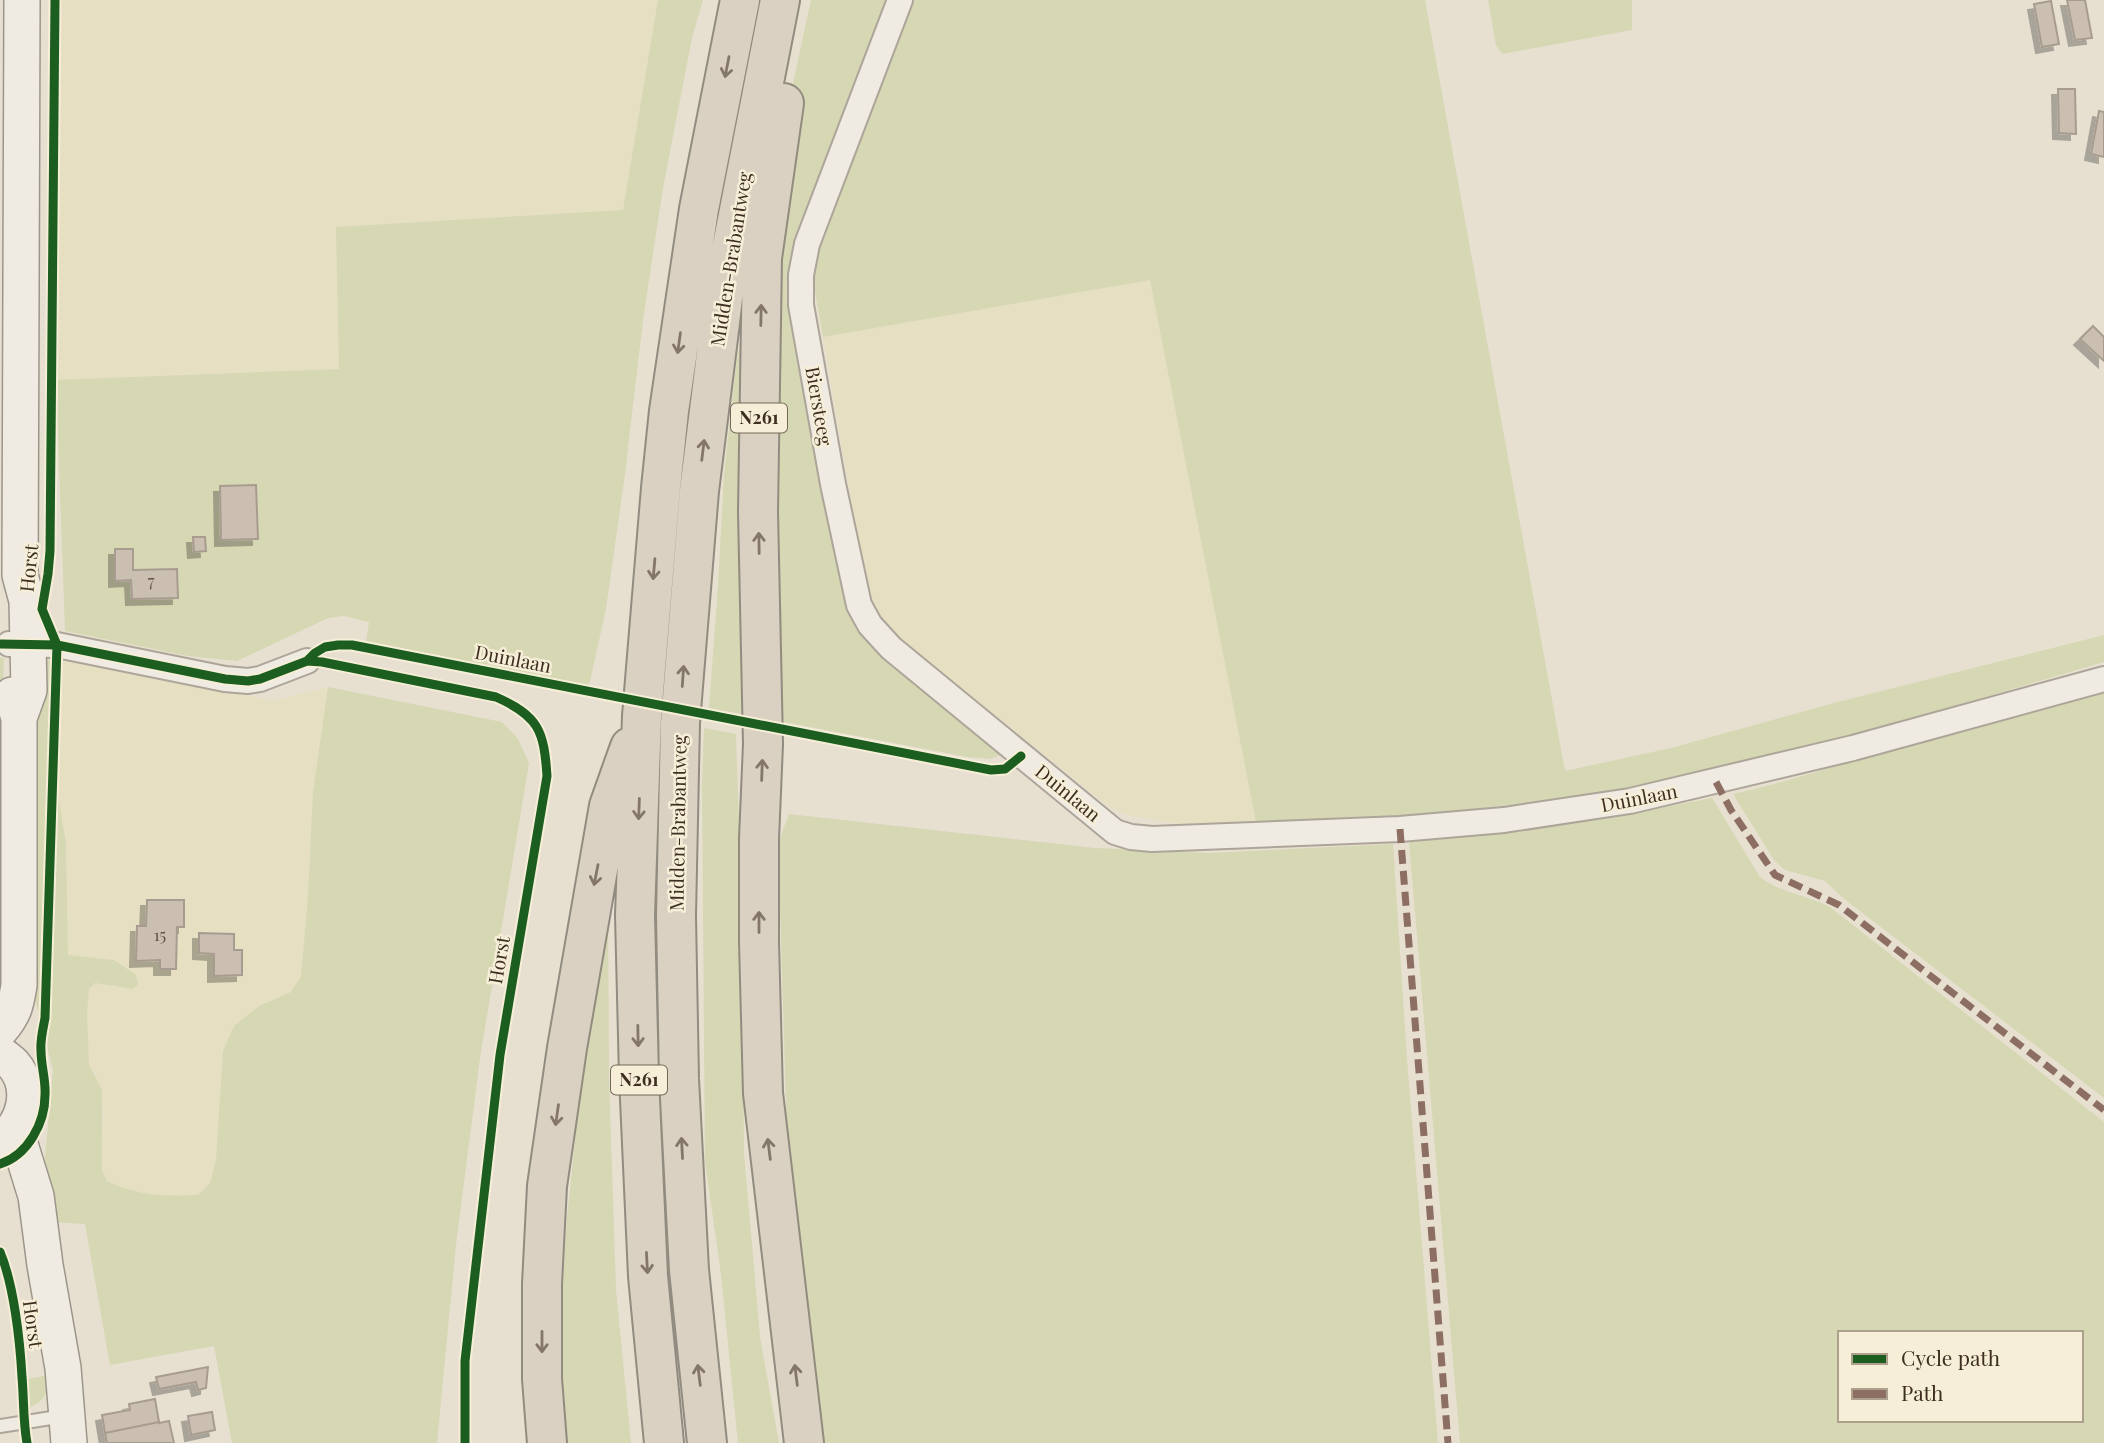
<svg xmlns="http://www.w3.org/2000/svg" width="2104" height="1443" font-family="'Playfair Display',serif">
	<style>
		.farmland { fill: #e6dfc2 }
		.green { fill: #d6d7b3; fill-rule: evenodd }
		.building { fill: #cbbfb2; stroke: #a89c90; stroke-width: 2; filter: url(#shadow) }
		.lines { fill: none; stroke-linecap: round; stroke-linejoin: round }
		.lane-casing { stroke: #ada599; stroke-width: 16 }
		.street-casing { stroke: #ada599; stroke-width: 28 }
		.secondary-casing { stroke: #9c958a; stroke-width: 38 }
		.highway-casing { stroke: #928b80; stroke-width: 42 }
		.lane { stroke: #efebe3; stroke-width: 12 }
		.street { stroke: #efebe3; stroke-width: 24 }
		.secondary { stroke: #efebe3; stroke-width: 35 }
		.highway { stroke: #dad1c2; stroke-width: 38 }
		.quiet { stroke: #8d6e63; stroke-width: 7; stroke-dasharray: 14 7; stroke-linecap: butt }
		.cycleway-casing { stroke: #f7eed8; stroke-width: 13 }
		.cycleway { stroke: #1b5e20; stroke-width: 9 }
		.oneway { stroke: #847769 }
		.labels { text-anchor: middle; stroke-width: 5; stroke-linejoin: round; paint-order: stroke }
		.number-label { font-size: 16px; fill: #605244 }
		.shield { fill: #f7eed8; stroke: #756857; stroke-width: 2 }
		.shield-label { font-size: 18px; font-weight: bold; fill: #3d2e20 }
		.street-label { font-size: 19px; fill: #3d2e20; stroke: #f7eed8 }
	</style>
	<defs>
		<filter id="shadow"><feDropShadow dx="-6" dy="6" stdDeviation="0" flood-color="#0004"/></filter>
	</defs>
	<rect width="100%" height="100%" fill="#e7e0d1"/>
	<path class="farmland" d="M59 0H658L623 210 337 227 339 369 56 380V85Z
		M1150 280 1257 827 1181 824 1130 816 1108 806 888 629 870 611 823 337Z
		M52 657 194 683 272 701 328 687 313 792 308 897 301 976 292 992 259 1006 223 1051 216 1160 210 1183 198 1195 172 1197 126 1190 107 1181 102 1169 103 1108 96 1075 89 1064 87 1013 89 989 95 983 132 989 114 960 68 956 66 843 53 767Z"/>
	<path class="green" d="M658 0H703L692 38 663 188 643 320 625 474 606 609 589 686 366 641 369 622 344 616 328 618 237 661 188 656 65 631 56 380 339 369 336 227 623 210Z
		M811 0H885L790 271 789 302 795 351 855 628 1003 754 990 759 968 757 709 708 718 586 724 474 736 366 751 278Z
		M906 0H1425L1565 771 1671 748 1834 703 2104 635V662L1857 735 1626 791 1405 818 1257 827 1150 280 823 337 812 274 814 257Z
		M1488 0H1632V30L1502 54 1496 45Z
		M52 657 53 767 66 843 68 955 114 960 136 975 138 984 133 989 95 983 89 989 87 1013 89 1064 102 1090V1170L107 1181C135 1195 166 1197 198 1195L210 1183 216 1160 223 1051 234 1026 259 1006 291 992 301 976 308 897 313 792 328 687 502 722 518 739 529 763 480 1058 456 1245 437 1443H232L214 1346 110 1365 85 1224 51 1222 45 1158 53 1070 30 980 38 667Z
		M0 658H4L2 714 9 962H0Z
		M2104 685V1098L1843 898 1825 881 1785 870 1774 860 1733 794C1811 777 1884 749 1959 725 2007 710 2056 698 2104 685Z
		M704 728 736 734 742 924 744 1153 760 1337 779 1443H738L721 1275 705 1161 702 786Z
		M1712 798 1760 877C1778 892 1809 896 1830 907L2104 1122V1443H1460L1409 842 1604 819ZM1840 1333H2081V1420H1840Z
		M789 814 1095 848 1209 853 1393 844 1407 1059 1438 1443H816L790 1231 778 844Z
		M601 891H608L609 1078 616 1290 631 1443H564L559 1347 567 1218Z
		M49 1375C49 1393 45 1401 28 1408V1379Z"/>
	<path class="building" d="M2067 0H2085L2092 38 2075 40Z
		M2051 1 2059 44 2042 47 2034 4Z
		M2058 89H2075L2076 134 2059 133Z
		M2099 111 2104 112V157L2091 154Z
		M2093 326 2104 337V361L2080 339Z
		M256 485 258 539 221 540 220 486Z
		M193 537H205L206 551 194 552Z
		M115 549H133V570L177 569 178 598 132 599 131 580 115 581Z
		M147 900H184V927H177L176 969H160V960L136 961 137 926H146Z
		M199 933 234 934V950H242V975L214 976V954L199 953Z
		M208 1367 206 1388 198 1390 196 1382 159 1389 156 1377Z
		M155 1399 159 1422 105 1433 102 1415 130 1410 129 1404Z
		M212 1412 215 1430 191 1435 188 1416Z
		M169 1421 174 1443H107L105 1433 159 1422V1423Z"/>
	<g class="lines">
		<g class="lane-casing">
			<path id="lane" d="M0 1426 64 1416"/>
		</g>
		<g class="street-casing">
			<path id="street" d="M900 0 807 244 801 275V305L833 484 859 605 870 625 891 648 1115 832 1131 837 1152 839 1400 829 1504 820 1630 801 1853 748 2104 679
				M9 644 57 645 225 679 248 681 260 679 307 661"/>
		</g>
		<g class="secondary-casing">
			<path id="secondary" d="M19 718 29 690 27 601 20 575 22 0
				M0 1030C14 1014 16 1005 19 985V718L12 695
				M0 1053C4 1057 9 1060 13 1064 34 1088 25 1124 0 1141
				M15 1128 36 1196 45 1265 63 1368 69 1443"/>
		</g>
		<g class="highway-casing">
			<path id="highway" d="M784 103 762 258 758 512 763 744 759 839V942L763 1093 804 1443
				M547 1443 542 1379V1284L547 1186 567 1048 609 806 630 747
				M664 1443 648 1276 639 1077 635 915 642 716 661 488 669 411 699 209 740 0
				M707 1443 689 1270 679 1079 676 916 680 723 699 491 725 282 780 0"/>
		</g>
		<use href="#lane" class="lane"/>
		<use href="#street" class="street"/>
		<use href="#secondary" class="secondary"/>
		<use href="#highway" class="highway"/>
		<path class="quiet" d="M1716 782 1731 810 1775 875 1839 905 2104 1110
			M1400 829 1448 1443"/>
		<g class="cycleway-casing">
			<path id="cycleway" d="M0 644 57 645 225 679 248 681 260 679 307 661 315 653 325 647 338 645H352L991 770 1005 769 1021 756
				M307 661 322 662 496 697C539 716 544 731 547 776L500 1055 465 1361V1443
				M0 1164C28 1155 45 1123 45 1095 46 1080 41 1066 41 1051 40 1040 43 1029 45 1018L57 645 42 609 48 574 50 551 55 0
				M0 1252C14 1285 20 1341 22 1377 24 1400 23 1421 27 1443"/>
		</g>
		<use href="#cycleway" class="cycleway"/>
	</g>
	<defs><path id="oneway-shaft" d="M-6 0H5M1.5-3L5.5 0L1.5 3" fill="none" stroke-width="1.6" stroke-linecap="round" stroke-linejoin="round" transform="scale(1.75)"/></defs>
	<g class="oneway">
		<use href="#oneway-shaft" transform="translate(727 67) rotate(101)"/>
		<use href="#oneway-shaft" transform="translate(761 315) rotate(-89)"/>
		<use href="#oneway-shaft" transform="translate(679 343) rotate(98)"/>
		<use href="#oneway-shaft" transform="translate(703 450) rotate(-83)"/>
		<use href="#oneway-shaft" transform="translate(759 543) rotate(-91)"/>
		<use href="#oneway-shaft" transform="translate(654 569) rotate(95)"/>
		<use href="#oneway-shaft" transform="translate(683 676) rotate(-86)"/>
		<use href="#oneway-shaft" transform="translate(762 770) rotate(-88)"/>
		<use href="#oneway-shaft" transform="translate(639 809) rotate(92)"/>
		<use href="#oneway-shaft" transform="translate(596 875) rotate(101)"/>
		<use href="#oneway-shaft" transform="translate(759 922) rotate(-90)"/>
		<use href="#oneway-shaft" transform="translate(638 1036) rotate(89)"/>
		<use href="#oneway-shaft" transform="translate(557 1115) rotate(98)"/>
		<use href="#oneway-shaft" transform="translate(682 1148) rotate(-93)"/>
		<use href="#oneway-shaft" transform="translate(769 1149) rotate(-97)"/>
		<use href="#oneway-shaft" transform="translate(647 1263) rotate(87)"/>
		<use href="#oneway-shaft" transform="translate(542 1342) rotate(90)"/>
		<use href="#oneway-shaft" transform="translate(699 1375) rotate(-97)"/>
		<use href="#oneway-shaft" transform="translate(796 1375) rotate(-97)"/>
	</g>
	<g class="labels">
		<g class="number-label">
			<text x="151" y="587">7</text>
			<text x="160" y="941">15</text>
		</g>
		<g class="shield">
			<rect x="731" y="403.5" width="56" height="29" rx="5"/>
			<rect x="611" y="1065.5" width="56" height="29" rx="5"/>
		</g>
		<g class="shield-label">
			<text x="759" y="424">N261</text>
			<text x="639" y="1086">N261</text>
		</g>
		<g class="street-label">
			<text transform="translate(731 259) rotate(-81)" y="7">Midden-Brabantweg</text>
			<text transform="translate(819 406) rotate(80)" y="7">Biersteeg</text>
			<text transform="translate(29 568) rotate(-84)" y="7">Horst</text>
			<text transform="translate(513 659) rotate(11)" y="7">Duinlaan</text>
			<text transform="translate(1068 793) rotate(39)" y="7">Duinlaan</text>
			<text transform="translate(1639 798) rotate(-11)" y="7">Duinlaan</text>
			<text transform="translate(678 823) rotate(-89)" y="7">Midden-Brabantweg</text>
			<text transform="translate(499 960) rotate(-80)" y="7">Horst</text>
			<text transform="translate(33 1324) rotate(82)" y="7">Horst</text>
		</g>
	</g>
	<rect x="1838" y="1331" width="245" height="91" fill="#f7eed8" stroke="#ada18e" stroke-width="2"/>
	<rect x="1852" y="1354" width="35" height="10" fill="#1b5e20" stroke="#ada18e" stroke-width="2"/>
	<text x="1901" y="1366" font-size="21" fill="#3d2e20">Cycle path</text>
	<rect x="1852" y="1389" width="35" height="10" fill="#8d6e63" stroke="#ada18e" stroke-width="2"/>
	<text x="1901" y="1401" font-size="21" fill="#3d2e20">Path</text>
</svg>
